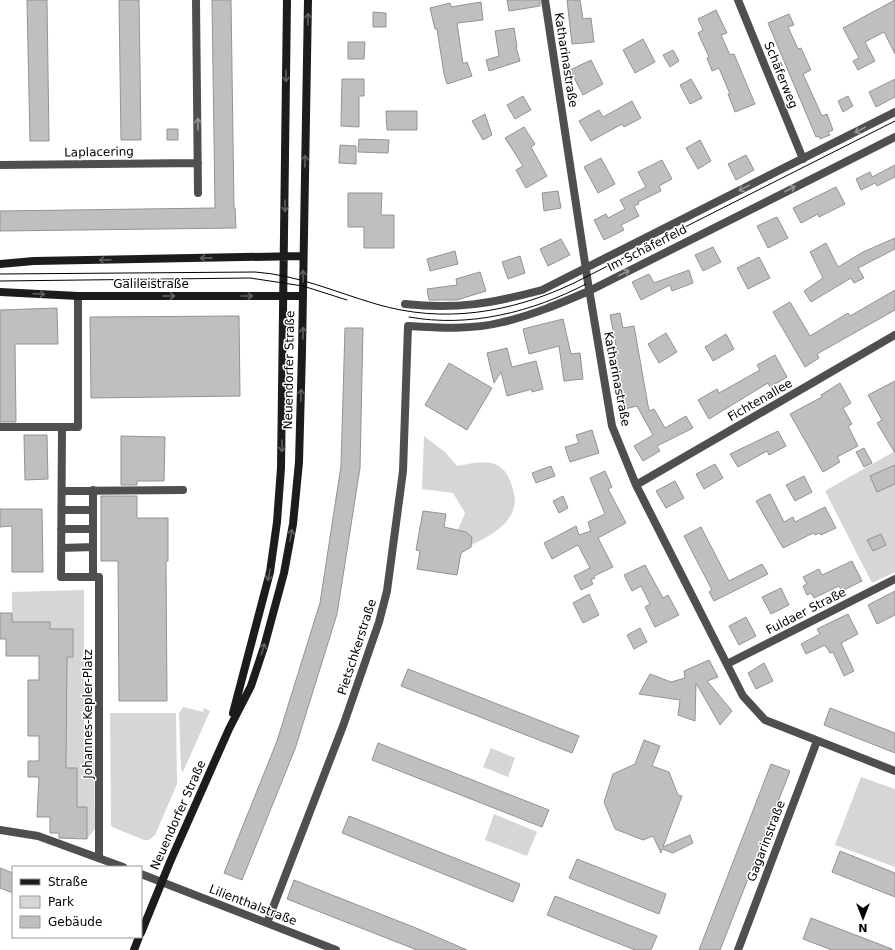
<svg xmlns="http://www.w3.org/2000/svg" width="895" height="950" font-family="'DejaVu Sans',sans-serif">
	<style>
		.green { fill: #d6d6d6 }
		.building { fill: #bfbfbf; stroke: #939393 }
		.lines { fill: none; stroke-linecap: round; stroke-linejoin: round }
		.street { stroke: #4f4f4f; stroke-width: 8 }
		.secondary { stroke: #1c1c1c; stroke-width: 8 }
		.tram { stroke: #000; stroke-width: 1 }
		.oneway { stroke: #606060 }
		.oneway2 { stroke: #959595 }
		.labels { text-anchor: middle; stroke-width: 3; stroke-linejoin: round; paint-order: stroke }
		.street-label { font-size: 12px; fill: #000; stroke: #fff }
	</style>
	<rect width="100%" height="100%" fill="#fff"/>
	<path class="green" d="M424 436 445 452 457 466C482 461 503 456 512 486 514 492 516 501 514 507 510 526 487 537 472 545L470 535 458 530 465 513 453 493 422 489Z
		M895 451V572L872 583 825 491Z
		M84 590V748H94L95 829 87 839V807H77V768H66L67 657 73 656V630L50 629V622H12V592Z
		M183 707 203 712 204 708 210 711 183 772 181 769 179 713Z
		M110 713H176L177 784 155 835 149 840H144L112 827 111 825Z
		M491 748 515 758 508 777 483 767Z
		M861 777 895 789V867L835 845Z
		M494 814 537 832 527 856 485 840Z"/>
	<path class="building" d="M27 0H47L49 141H30Z
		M119 0H139L141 140H121Z
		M212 0H231L234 208H235L236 228 0 231V211L215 208Z
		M507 0H540V6L509 11Z
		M567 0H580L583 19 591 18 594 42 572 44Z
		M895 0V54L884 32 865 42 875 61 858 70 853 61 859 58 843 28Z
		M481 2 483 20 457 23 463 64 467 62 472 76 447 84 444 74 437 29H435L430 8 450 3 451 7Z
		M716 10 727 33 721 35 730 55 734 54 755 104 735 112 728 94H730L719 68 712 71 707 58 709 57 698 33 703 30 698 19Z
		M373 12 386 13V27H373Z
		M789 14 794 25 788 27 798 49 801 48 811 70 803 74 822 116 827 114 833 130 828 132 830 135 820 139 819 136 816 137 768 23Z
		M514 28 517 47H516L520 61 489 71 486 60 499 56 495 31Z
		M643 39 655 62 635 73 623 50Z
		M348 42H365L364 59H348Z
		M673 50 679 61 670 67 663 55Z
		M591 60 603 84 583 95 570 70Z
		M342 79H364V96H359V127L341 126Z
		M691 79 702 98 690 104 680 85Z
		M895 79V97L876 107 869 92Z
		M523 96 531 110 515 119 507 105Z
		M848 96 853 106 843 112 838 101Z
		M632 101 641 118 624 127 622 124 591 141 579 121 599 110 603 117Z
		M386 111H417V130H387Z
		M485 114 492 135 483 140 472 121Z
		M524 127 535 144 531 147 547 176 526 188 516 170 523 166 505 138Z
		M167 129H178V140H167Z
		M359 139 389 140 388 153 358 152Z
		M700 140 711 161 698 169 686 148Z
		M340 145 356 146V164L339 163Z
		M746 155 754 170 736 180 728 164Z
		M601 158 615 184 598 193 584 167Z
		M662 160 672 179 659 186 661 191 638 202 639 204 634 206 639 216 621 225 624 230 604 240 594 220 606 214 608 218 625 209 620 200 646 187 638 172Z
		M895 165V177L877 186 875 183 861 190 856 179 870 172 872 177Z
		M836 187 845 204 819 217 818 214 801 223 793 208Z
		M558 191 561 208 544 211 542 193Z
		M348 193H382L381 215H394V248H364V227H348Z
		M777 217 788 238 768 248 757 226Z
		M895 238V249L858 268 864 278 854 283 851 278 811 302 804 291 823 278 810 252 826 243 838 267 863 252Z
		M561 239 570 255 548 266 540 249Z
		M713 247 721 262 703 271 695 255Z
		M455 251 458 264 430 271 427 259Z
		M520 256 525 273 508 279 502 262Z
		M759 257 770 278 748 289 737 268Z
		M689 270 693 283 672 291 670 285 641 300 632 282 649 274 654 283Z
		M480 272 486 291 457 300H429L427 289 457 285 456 279Z
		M895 290V310L817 354 819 358 805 367 773 312 790 302 810 336 848 313 850 316Z
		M57 308 58 344H15L16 422H0V310Z
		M620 313 623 328 634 326 649 411 654 409 665 428 686 416 693 428 657 446 660 451 643 461 634 446 653 435 637 406 625 409 617 376 613 350H617L610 315Z
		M239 316 240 396 91 398 90 317Z
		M563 319 571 354 580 353 583 379 564 381 559 346 529 354 523 329Z
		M345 328H363L360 468 337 614 295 749 242 880 224 873 277 741 320 603 341 466Z
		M666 333 677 352 659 363 648 344Z
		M726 334 734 349 713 361 705 347Z
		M507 348 512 367 536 361 543 389 532 392V389L507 396 501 372 494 383 487 353Z
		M775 355 787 377 770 387 768 383 709 419 698 400 717 389 719 393 760 370 757 365Z
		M449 363 492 388 467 430 425 405Z
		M895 381V453L877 423 882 420 868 395Z
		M840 383 851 403 843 408 852 424 848 426 858 446 837 457 840 462 823 472 790 414 822 397 821 395Z
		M592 430 599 453 570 462 565 447 579 443 576 435Z
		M778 431 786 446 769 455 767 451 738 467 730 454Z
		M24 435H47L48 479 25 480Z
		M121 436 165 437 164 481H137V485H121Z
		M864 448 872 463 864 467 856 452Z
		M715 464 723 478 704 489 696 474Z
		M895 465V484L877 492 870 476Z
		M551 466 555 476 536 483 532 473Z
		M605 471 612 487 608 489 626 523 598 538 613 567 594 576 595 578 591 580 593 584 581 590 574 576 590 568 578 545 552 559 544 543 576 526 579 535 591 531 588 522 605 514 590 478Z
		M804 476 812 492 795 501 786 485Z
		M675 481 684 498 666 508 656 491Z
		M770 494 784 522 793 517 795 522 825 507 836 528 821 535 820 533 815 535 814 533 809 535 783 548 756 501Z
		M101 496H137V518H168V561H166L167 701H119L118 561H101Z
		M563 496 568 508 559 513 553 501Z
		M0 509H42L43 572H12V526L0 527Z
		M423 511 446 514 444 527 466 532 472 537 471 547 461 553 457 575 417 569 420 551 416 550Z
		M701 527 729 581 762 564 768 574 714 601 709 592 712 590 684 536Z
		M881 534 886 545 873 551 867 540Z
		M852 561 862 581 842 591 839 586 814 598 811 593 807 595 803 586 807 584 803 577 819 569 822 575Z
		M645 565 663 598 668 595 679 615 655 627 645 607 650 604 641 586 632 591 624 575Z
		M781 588 789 605 771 614 762 597Z
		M895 591V615L877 624 868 605Z
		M589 594 599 615 583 623 573 603Z
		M0 613H12V622H50V629H73V657H67L66 768H77V807H87V839L59 838V833H50V817H37L39 777H28V761H39V736H28V680H39V656H6V639H0Z
		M848 614 858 634 841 643 854 671 844 676 833 652 830 653 825 645 806 654 801 644 820 634 817 629Z
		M746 617 756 636 739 645 729 626Z
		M640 628 647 642 634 649 627 635Z
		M709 660 718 677 707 681 732 711 720 725 696 683 695 721 678 715 680 700 639 694 650 674 671 682 685 678 684 671Z
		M764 663 773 681 756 689 748 673Z
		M408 669 579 736 572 753 401 686Z
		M830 708 895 733V753L824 725Z
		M644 740 660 746 652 766 669 772 678 795 682 796 663 847 690 835 693 843 673 853 662 849 661 853 653 836 643 840 615 829 604 802 613 774 635 764Z
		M378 743 549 810 542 827 372 760Z
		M771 764 790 771 751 871 720 950H699Z
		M349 816 520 884 513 902 342 833Z
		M840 851 895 873V897L832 872Z
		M577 859 666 894 659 914 569 878Z
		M0 868 13 873V893L0 888Z
		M294 880 416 928 467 950H417L287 899Z
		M555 896 657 936 651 950H635L547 915Z
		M811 918 892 949V950H832L803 939Z"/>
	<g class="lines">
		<path class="street" d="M196 0 198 193
			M545 0 588 283 612 426 636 485 743 696 765 720 895 771
			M738 0 803 159
			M0 165 198 163
			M78 296V427H62L61 577H99V858
			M405 304C457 310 493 303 542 290L895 112
			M0 427H62
			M636 485 895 335
			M62 491 183 490
			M62 510H93
			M61 529H93
			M61 548 93 547
			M93 577V490
			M727 664 895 579
			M0 830 38 836 123 867
			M141 874 336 950
			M267 923 343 726 379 622 387 591 403 471 408 326C440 328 472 330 503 322 533 315 561 303 589 291L895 137
			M738 950 817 741"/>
		<path class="secondary" d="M0 264 34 261 303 256
			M0 292 78 296H303
			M233 713 270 572 277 522 281 468 287 0
			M141 933 170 862 229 729 251 686 264 647 284 573 293 524 299 462 302 351 308 0
			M134 950 139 937"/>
		<path class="tram" d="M0 274 255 272C298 275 335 292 376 304 443 324 511 313 574 283L895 121
			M0 281 250 278 303 286 347 300
			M409 317C470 328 532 312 586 284"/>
	</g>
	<defs><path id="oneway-shaft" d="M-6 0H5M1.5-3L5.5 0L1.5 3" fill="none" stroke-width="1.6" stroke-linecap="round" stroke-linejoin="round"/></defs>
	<g class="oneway">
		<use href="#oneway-shaft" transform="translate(308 19) rotate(-89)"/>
		<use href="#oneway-shaft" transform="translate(286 76) rotate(90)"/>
		<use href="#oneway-shaft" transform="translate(305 161) rotate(-89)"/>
		<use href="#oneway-shaft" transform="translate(285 206) rotate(90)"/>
		<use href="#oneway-shaft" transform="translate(206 258) rotate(179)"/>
		<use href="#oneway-shaft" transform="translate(105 260) rotate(179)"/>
		<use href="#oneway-shaft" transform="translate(303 276) rotate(-90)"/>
		<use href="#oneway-shaft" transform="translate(39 294) rotate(3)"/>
		<use href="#oneway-shaft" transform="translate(169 296)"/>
		<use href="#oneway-shaft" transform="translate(247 296)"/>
		<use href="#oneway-shaft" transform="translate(303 333) rotate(-89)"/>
		<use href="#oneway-shaft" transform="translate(301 395) rotate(-88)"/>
		<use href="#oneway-shaft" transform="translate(282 446) rotate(91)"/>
		<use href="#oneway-shaft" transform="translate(291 535) rotate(-80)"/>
		<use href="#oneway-shaft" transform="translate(269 575) rotate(102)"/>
		<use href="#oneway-shaft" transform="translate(263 649) rotate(-73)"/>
	</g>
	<g class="oneway2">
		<use href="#oneway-shaft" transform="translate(198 124) rotate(-91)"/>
		<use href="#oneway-shaft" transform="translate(860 130) rotate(153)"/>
		<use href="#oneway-shaft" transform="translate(744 188) rotate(153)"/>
		<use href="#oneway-shaft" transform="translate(790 189) rotate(-27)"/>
		<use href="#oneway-shaft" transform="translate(624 273) rotate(-27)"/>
	</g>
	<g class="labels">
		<g class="street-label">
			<text transform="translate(566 60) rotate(81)" y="4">Katharinastraße</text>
			<text transform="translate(781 75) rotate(68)" y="4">Schäferweg</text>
			<text transform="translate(99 152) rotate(-1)" y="4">Laplacering</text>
			<text transform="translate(647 248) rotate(-27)" y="4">Im Schäferfeld</text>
			<text x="151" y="288">Galileistraße</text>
			<text transform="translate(289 370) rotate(-89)" y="4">Neuendorfer Straße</text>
			<text transform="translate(617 379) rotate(79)" y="4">Katharinastraße</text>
			<text transform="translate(760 400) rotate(-30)" y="4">Fichtenallee</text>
			<text transform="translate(806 611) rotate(-27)" y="4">Fuldaer Straße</text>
			<text transform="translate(357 647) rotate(-72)" y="4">Pietschkerstraße</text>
			<text transform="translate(88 714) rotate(-90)" y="4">Johannes-Kepler-Platz</text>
			<text transform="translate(178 815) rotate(-66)" y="4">Neuendorfer Straße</text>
			<text transform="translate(766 841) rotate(-69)" y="4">Gagarinstraße</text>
			<text transform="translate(253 905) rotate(21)" y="4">Lilienthalstraße</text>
		</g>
	</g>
	<rect x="12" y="866" width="130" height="72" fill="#ffffff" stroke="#999999"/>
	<rect x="20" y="879" width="20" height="6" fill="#1c1c1c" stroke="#999999"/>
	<text x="48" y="886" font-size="12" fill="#000000">Straße</text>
	<rect x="20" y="896" width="20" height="12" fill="#d6d6d6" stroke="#999999"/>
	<text x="48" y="906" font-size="12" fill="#000000">Park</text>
	<rect x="20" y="916" width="20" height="12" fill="#bfbfbf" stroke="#999999"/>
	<text x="48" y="926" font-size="12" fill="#000000">Gebäude</text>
	<g transform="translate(863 918) rotate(180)" stroke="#ffffff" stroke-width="3" paint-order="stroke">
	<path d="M0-3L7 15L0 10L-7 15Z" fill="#000000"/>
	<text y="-6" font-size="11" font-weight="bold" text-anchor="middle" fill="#000000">N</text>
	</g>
</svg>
